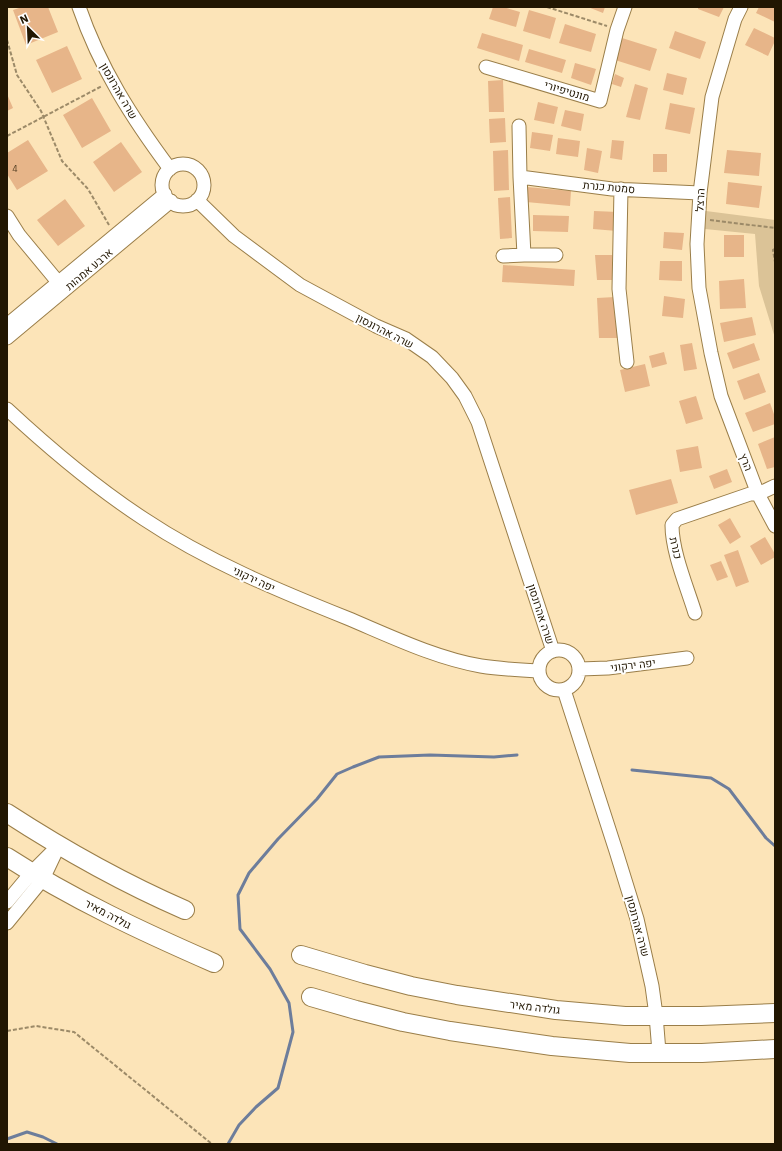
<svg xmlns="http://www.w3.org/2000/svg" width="782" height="1151" font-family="'IBM Plex Sans',Heebo,sans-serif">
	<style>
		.green { fill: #dbc397 }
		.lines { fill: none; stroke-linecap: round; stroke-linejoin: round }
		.stream { stroke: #6d7d9b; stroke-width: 3 }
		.building { fill: #e7b589 }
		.minor-casing { stroke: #9a7e49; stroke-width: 15 }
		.secondary-casing { stroke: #9a7e49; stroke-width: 20 }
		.path { stroke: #9c8a68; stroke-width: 2; stroke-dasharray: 4 2; stroke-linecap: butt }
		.minor { stroke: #fff; stroke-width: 13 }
		.secondary { stroke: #fff; stroke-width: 18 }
		.labels { text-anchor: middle; stroke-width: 4; stroke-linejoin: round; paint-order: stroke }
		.number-label { font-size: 9px; fill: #523e24 }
		.street-label { font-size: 11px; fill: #211602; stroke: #fff }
	</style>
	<rect width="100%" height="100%" fill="#fce4b8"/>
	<path class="green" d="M706 211 775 220V338L759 286 755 234 705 229Z"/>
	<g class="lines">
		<path class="stream" d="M632 770 711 778 729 789 766 838 775 846
			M7 1139 27 1132 43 1137 57 1144
			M228 1144 239 1125 256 1107 278 1088 293 1032 289 1003 270 969 240 929 238 895 249 873 278 839 317 799 337 774 353 767 379 757 430 755 494 757 517 755"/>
	</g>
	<path class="building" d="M22 7H48L58 32 26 45 13 10Z
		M493 7H503L520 12 516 27 489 19Z
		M588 7H605L603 13Z
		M698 7H724L719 17 698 9Z
		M759 7H775V22L756 13Z
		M529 10 556 18 550 39 523 31Z
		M565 24 596 34 591 52 559 43Z
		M754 28 775 38V41L768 56 745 45Z
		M675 31 706 42 700 59 669 48Z
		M482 33 523 45 519 61 477 48Z
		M622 38 657 49 650 71 615 60Z
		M67 46 82 79 52 93 36 60Z
		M529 49 566 60 562 73 525 62Z
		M575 63 596 69 591 85 571 78Z
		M667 73 687 78 683 95 663 90Z
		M615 74 624 78 621 87 612 84Z
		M503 80 504 112H489L488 81Z
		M635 84 648 88 640 120 626 117Z
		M7 94 13 108 7 111Z
		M92 98 111 131 82 148 63 115Z
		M538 102 558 107 554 124 534 120Z
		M670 103 695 108 690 134 665 129Z
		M565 110 584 114 581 131 561 126Z
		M505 118 506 142 490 143 489 119Z
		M532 132 553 135 550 151 530 148Z
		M558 138 580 141 578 157 556 154Z
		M28 140 48 171 17 190 7 174V153Z
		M612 140 624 141 622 160 610 158Z
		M121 142 142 172 114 192 93 162Z
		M587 148 602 151 598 173 584 170Z
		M508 150 509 190 494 191 493 151Z
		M727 150 761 153 759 176 724 173Z
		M653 154H667V172H653Z
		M728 182 762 186 759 208 726 204Z
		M527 187 571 191 570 206 526 202Z
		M510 197 512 238 500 239 498 198Z
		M65 199 85 226 58 246 37 220Z
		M594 211 618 212 617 231 593 229Z
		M533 215 569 216 568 232 533 231Z
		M664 232 684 233 682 250 663 248Z
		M724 235H744V257H724Z
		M595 255H612V280H597Z
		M660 261H682V281L659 280Z
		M503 265 575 270 574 286 502 282Z
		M744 279 746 308 720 309 719 281Z
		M664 296 685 299 683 318 662 316Z
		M615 297 618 338H599L597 298Z
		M752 317 756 335 724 342 720 323Z
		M692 343 697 369 684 371 680 345Z
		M754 343 760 360 733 369 727 353Z
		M664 352 667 364 652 368 649 356Z
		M645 364 650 386 625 392 620 370Z
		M759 373 766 392 744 400 737 381Z
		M696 396 703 419 686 424 679 401Z
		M770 403 775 417V424L753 432 745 413Z
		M775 437V467L767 469 758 444Z
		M698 446 702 468 680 472 676 450Z
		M727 469 732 482 714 489 709 476Z
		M671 479 678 503 636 515 629 490Z
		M730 518 741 537 730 544 718 525Z
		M765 537 775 554V557L761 565 750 546Z
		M738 550 749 582 736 587 724 555Z
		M721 561 728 577 717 581 710 565Z"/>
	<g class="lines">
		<g class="minor-casing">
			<path id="minor" d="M79 7C100 68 132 118 170 169
				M741 7 735 19 712 97 700 193 697 244 699 288 711 353 721 396 758 494 775 526
				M486 67 600 101 617 30 625 7
				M519 126 520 177 612 189 700 193
				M162 185a21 21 0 1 1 42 0a21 21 0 1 1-42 0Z
				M520 177 524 255H556
				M621 189 619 289 627 362
				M197 200 234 236 300 285 376 326 406 339 432 357 452 378 465 396 478 422 553 651
				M7 216 19 235 58 282
				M503 256 524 255
				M7 325 165 194
				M7 338 171 201
				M7 409C50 449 95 487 144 519 207 561 277 590 347 618 390 636 435 658 481 666 500 669 519 670 538 671
				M695 613C687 587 672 552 672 525L677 519 750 494H758L775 486
				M539 670a20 20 0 1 1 40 0a20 20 0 1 1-40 0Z
				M580 669 608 668 687 658
				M564 690 616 851 637 919 652 986 656 1015 659 1052
				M7 902 32 872 52 852
				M7 923 43 879 59 845"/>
		</g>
		<g class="secondary-casing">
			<path id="secondary" d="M7 813C64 850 123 883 185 910
				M7 857C72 899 143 932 214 963
				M301 955 365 974 411 986 457 995 556 1010 625 1016H701L775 1013
				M311 997 356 1010 403 1022 450 1031 552 1046 630 1053H702L775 1049"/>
		</g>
		<path class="path" d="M547 7 607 26
			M7 40 17 75 41 111 62 161 88 189 109 225
			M7 136 102 86
			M710 220 775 228
			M775 249 773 250 775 262
			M7 1031 36 1026 74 1032 212 1144
			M363 1144H372"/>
		<use href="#minor" class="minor"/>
		<use href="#secondary" class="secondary"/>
	</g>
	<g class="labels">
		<g class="number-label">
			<text x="15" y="172">4</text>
		</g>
		<g class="street-label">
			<text transform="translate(119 91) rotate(60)" y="4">שרה אהרונסון</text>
			<text transform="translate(567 91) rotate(17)" y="4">מונטיפיורי</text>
			<text transform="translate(609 187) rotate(5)" y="4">סמטת כנרת</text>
			<text transform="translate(700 200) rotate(-86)" y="4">הרצל</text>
			<text transform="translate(89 269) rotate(-40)" y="4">ארבע אמהות</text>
			<text transform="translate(385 331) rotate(27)" y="4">שרה אהרונסון</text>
			<text transform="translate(746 462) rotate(69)" y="4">הרץ</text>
			<text transform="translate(676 548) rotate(77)" y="4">כנרת</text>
			<text transform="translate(254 579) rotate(25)" y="4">יפה ירקוני</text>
			<text transform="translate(541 614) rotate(72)" y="4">שרה אהרונסון</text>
			<text transform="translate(633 665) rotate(-7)" y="4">יפה ירקוני</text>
			<text transform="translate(108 914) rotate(28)" y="4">גולדה מאיר</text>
			<text transform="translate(638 926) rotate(75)" y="4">שרה אהרונסון</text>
			<text transform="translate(535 1007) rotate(7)" y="4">גולדה מאיר</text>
		</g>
	</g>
	<rect width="782" height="1151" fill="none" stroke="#211602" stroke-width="16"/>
	<g transform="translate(28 28) rotate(336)" stroke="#ffffff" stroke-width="3" paint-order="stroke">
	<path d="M0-3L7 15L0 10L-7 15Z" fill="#211602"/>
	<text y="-6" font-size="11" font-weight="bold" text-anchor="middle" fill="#211602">N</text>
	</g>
</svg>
